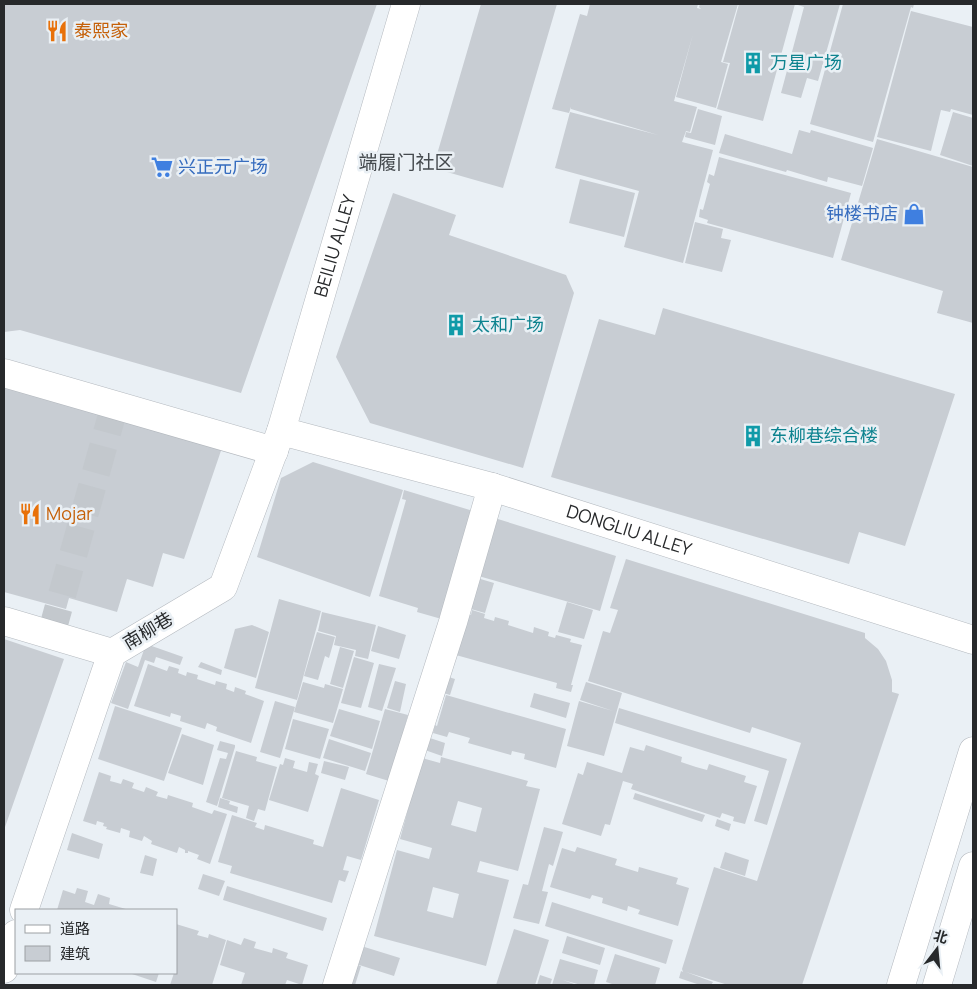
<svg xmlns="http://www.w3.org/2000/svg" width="977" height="989" font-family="Manrope,'Noto Sans SC',sans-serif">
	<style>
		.building { fill: #c8cdd3; fill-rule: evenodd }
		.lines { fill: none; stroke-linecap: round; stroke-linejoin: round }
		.minor-tunnel { stroke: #c3c8cd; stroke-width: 28; stroke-dasharray: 28 14; stroke-linecap: butt }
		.minor-casing { stroke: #b4b9bf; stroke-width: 29 }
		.major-casing { stroke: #b4b9bf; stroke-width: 29 }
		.minor { stroke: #fff; stroke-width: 28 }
		.major { stroke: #fff; stroke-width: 28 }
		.labels { text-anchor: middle; stroke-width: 5; stroke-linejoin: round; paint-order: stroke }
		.food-label { font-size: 18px; fill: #c56008; stroke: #eaf0f5; text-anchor: start }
		.culture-label { font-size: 18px; fill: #0d838f; stroke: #eaf0f5; text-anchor: start }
		.shop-label { font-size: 18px; fill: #366cbe; stroke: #eaf0f5; text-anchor: start }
		.street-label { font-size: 18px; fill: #27292b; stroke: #eaf0f5 }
		.neighbourhood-label { font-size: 19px; fill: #454a4e; stroke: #eaf0f5 }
	</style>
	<rect width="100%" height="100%" fill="#eaf0f5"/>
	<path class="building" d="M4 4H377L241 393 20 330 4 332Z
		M481 4H557L503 188 433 168Z
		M590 4H698L697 8 701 9 699 7 700 4H738L721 62 728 64 716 108 676 97 693 34 674 101 697 107 690 132 686 131 682 142 713 150 683 263 624 247 639 191 555 168 570 112 658 135 571 109V107L569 113 552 109 580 14 587 16Z
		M739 4H840L818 81 807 78 801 98 781 93 804 7 795 4 763 121 717 109 730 63 723 62Z
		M843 4H914L913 8 911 7 873 142 810 124Z
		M911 11 973 27V115L951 109 950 112 941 110 931 151 877 137Z
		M698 109 722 116 715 145 685 137 686 132 691 133Z
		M953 112 973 118V166L940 155Z
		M799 130 810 133 811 130 873 148 862 186 828 177 827 182 787 170 786 172 719 153 725 134 792 154Z
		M877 139 973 167V323L937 313 943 291 841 260Z
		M719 157 851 193 833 258 707 223 708 220 699 217 700 209 703 210 710 184 707 182 709 174 714 176Z
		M580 179 635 193 624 237 569 223Z
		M393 193 456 215 449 235 566 275 574 293 523 468 370 423 336 357Z
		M695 222 723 229 721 238 731 240 722 272 685 263Z
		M663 308 955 394 905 546 859 532 849 564 551 477 599 319 655 335Z
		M4 376 225 439 184 559 163 553 153 587 127 579 117 612 69 598 66 609 4 592Z
		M313 462 403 490 370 597 257 557 281 478Z
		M404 490 483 514 452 622 417 612 418 608 379 596 406 500 402 499Z
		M485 515 616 556 600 611 468 573Z
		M626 559 865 633V638L878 649 886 661 892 680V692L899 694 802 985H728L686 972 713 982 711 985H700L679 978 681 971 683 972 682 969 714 867 757 881 801 743 752 727 750 733 588 681 603 631 610 633 618 610 610 608Z
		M467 575 494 583 485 613 471 609 470 613 457 609Z
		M279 599 321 611 297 700 255 688Z
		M567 602 593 610 584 639 558 632Z
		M472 610 485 614 484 618 494 621 495 617 509 621 508 625 533 633 534 627 549 632 548 636 555 638 556 635 571 639 570 642 582 645 571 685H573L571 692 556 688 557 683 445 652 457 611 471 615Z
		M322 612 376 625 368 659 355 656 356 650 334 645 336 636 318 631Z
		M252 625 269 632 256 678 224 668 235 629Z
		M378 626 406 635 399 659 371 651Z
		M317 632 335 637 329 658 325 656 318 680 304 676Z
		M4 639 64 659 4 830Z
		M146 644 183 657 180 665 156 657 154 663 145 660 128 709 111 703 126 662 138 667Z
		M340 647 354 651 343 688 330 684Z
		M354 657 374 663 361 708 341 703Z
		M201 662 222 670 221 675 198 667Z
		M148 664 167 671 169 666 179 669 178 673 186 676 187 672 198 675 197 679 215 685 216 681 227 684 226 689 234 692 235 687 246 691 245 694 264 701 251 743 216 731 217 727 207 723 205 729 180 721 181 716 171 713 170 717 134 706Z
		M379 664 396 668 382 711 368 707Z
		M439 674 455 679 450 695 434 690Z
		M395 681 406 684 400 712 387 708Z
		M303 682 324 688 325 684 343 689 333 723 294 712Z
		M586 682 622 693 604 756 567 746 579 701 613 711 580 700Z
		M438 693 445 694 430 738 445 743 442 756 422 749Z
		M534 693 570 703 566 718 530 707Z
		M446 695 566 729 556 768 524 759 525 754 512 751 511 755 468 743 470 738 449 732 447 737 433 733 435 725 437 726Z
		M275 701 295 707 280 758 260 752Z
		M115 706 182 728 164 781 98 759Z
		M619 708 787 759 767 825 754 821 769 771 615 723Z
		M339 709 380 721 372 749 330 736Z
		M385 709 408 715 389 781 366 774Z
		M293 719 329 729 320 759 285 749Z
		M182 734 214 745 203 785 168 773Z
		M329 739 371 753 365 771 323 758Z
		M220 741 235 745V747L217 806 206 802 220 758 226 759 228 753 217 750Z
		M646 745 682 757 681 762 696 767 707 770 709 764 746 776 744 782 757 786 745 824 733 821 734 817 722 813 720 818 631 789 633 784 623 781 610 825 605 824 601 836 562 824 578 773 583 775 587 762 622 773 630 747 644 751Z
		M236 751 257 757 256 761 277 767 265 811 258 809 254 821 246 818 249 806 222 798Z
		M441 757 528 781 526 786 540 789 518 871 480 861 477 872 509 880 486 966 374 936 397 850 429 859 432 848 400 839 422 758 440 763ZM458 801 482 808 476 832 451 825ZM433 887 459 894 453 918 427 911Z
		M285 758 295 761 293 768 307 772 309 762 318 764 315 774 319 776 308 812 269 800 280 764 283 765Z
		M324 761 349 767 345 780 321 773Z
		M99 772 111 776 110 781 114 782 121 784 123 779 134 783 132 788 144 792 146 787 158 792 156 796 167 799 168 795 193 803 192 807 212 814 214 810 227 814 210 864 197 859 199 855 188 851V853H185V850L179 847 177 853 151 844 152 841 144 836 142 841 129 837 130 831 121 828 120 833 106 829 107 827 103 826 104 823 97 821 96 825 83 821Z
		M341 788 379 800 361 860 347 856 343 870 349 871 345 882 339 880 332 903 230 873 232 866 218 862 232 815 257 823 255 827 264 830 265 825 314 840 313 844 323 847Z
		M635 793 705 815 702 822 633 799Z
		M220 798 230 801 229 804 238 807 237 813 218 807Z
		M717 819 731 824 729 831 715 826Z
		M544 827 563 832 553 866 549 864 542 891 548 892 539 924 513 918 523 884 528 885Z
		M72 833 103 844 99 859 67 850Z
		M577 847 617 859 615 865 638 872 639 867 678 878 676 884 689 888 678 926 638 914 640 910 628 906 627 911 602 903 603 898 592 895 590 899 550 887 562 848 575 852Z
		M725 852 749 860 745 876 720 868Z
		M145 855 157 859 153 876 140 873Z
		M203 874 225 881 219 896 198 889Z
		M227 886 327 918 323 931 223 900Z
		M77 888 88 891 85 902 94 905 98 894 110 898 109 904 129 910H57L63 890 75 894Z
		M552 902 673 940 666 964 545 926Z
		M176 924 199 931 197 935 208 938 209 934 226 940 212 985H170L174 973H176Z
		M514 929 549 940 535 985H496Z
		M567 936 605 948 600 965 562 953Z
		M244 938 256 942 254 948 272 953 273 948 288 953 286 958 308 965 302 985 287 980 285 985H241L245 973 220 965 227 940 241 945Z
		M358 945 400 958 394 976 353 963Z
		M615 954 660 968 655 985H615L606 982Z
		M560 959 598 970 594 985H581L563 980 577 985H552Z
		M353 964 361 966 355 985H347Z
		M129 973H159L156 982Z
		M540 975 552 979 550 985H537Z"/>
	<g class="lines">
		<path class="minor-tunnel" d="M51 635 115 404"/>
		<g class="minor-casing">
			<g id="minor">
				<path d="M4 373 274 451"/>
				<path id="s1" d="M281 431 492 487 973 640"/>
				<path d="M4 621 112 653"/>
				<path id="s2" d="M24 910 112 653 223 587 281 431 406 4"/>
				<path d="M4 969 16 934"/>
				<path d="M337 985 453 622 492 487"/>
			</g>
		</g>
		<g class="major-casing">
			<path id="major" d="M901 985 973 751
				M937 985 973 866"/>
		</g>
		<use href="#minor" class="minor"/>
		<use href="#major" class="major"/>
	</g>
	<defs>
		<g id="restaurant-bare" transform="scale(1.725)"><path d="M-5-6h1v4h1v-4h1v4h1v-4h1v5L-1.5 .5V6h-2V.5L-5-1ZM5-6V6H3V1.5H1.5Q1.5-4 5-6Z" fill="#e8710a" stroke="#eaf0f5" stroke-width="2.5" paint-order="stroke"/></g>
		<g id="building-bare" transform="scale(1.725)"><path d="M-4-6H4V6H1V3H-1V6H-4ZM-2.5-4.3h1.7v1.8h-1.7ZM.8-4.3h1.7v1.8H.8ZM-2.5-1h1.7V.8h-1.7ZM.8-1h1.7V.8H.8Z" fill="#0f9aa8" stroke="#eaf0f5" stroke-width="2.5" paint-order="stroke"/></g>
		<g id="supermarket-bare" transform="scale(1.725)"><path d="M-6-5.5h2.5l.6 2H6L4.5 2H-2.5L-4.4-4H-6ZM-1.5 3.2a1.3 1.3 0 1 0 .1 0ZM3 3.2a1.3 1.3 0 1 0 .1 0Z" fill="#3f7fe0" stroke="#eaf0f5" stroke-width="2.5" paint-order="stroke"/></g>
		<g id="shop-bare" transform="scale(1.725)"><path d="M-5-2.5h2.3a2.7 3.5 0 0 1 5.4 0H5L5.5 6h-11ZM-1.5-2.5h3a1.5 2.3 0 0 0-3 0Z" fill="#3f7fe0" stroke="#eaf0f5" stroke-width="2.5" paint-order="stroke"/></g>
	</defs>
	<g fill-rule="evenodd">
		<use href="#restaurant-bare" x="57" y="31"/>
		<use href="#building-bare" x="753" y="63"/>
		<use href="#supermarket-bare" x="162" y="167"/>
		<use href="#shop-bare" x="914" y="214"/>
		<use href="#building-bare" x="456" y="325"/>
		<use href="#building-bare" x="753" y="436"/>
		<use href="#restaurant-bare" x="30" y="514"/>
	</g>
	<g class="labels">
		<g class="food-label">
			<text x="74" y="37">泰熙家</text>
			<text x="46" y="520">Mojar</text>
		</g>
		<g class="culture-label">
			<text x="770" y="69">万星广场</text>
			<text x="472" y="331">太和广场</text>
			<text x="770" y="442">东柳巷综合楼</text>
		</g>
		<g class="shop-label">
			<text x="178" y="173">兴正元广场</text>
			<text x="898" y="220" text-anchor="end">钟楼书店</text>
		</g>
		<g class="street-label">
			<text dy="6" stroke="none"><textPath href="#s2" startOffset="760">BEILIU ALLEY</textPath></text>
			<text dy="6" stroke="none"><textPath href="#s1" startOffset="362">DONGLIU ALLEY</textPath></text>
			<text transform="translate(148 631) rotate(-31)" y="6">南柳巷</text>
		</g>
		<g class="neighbourhood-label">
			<text x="406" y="169">端履门社区</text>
		</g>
	</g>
	<rect width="977" height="989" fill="none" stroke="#27292b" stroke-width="10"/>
	<rect x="15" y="909" width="162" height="65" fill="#eaf0f5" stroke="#9ca0a4"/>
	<rect x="25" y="925" width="25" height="8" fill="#ffffff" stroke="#9ca0a4"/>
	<text x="60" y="934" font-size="15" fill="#27292b">道路</text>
	<rect x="25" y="946" width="25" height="15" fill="#c8cdd3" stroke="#9ca0a4"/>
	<text x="60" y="959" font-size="15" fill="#27292b">建筑</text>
	<g transform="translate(937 949) rotate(16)" stroke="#eaf0f5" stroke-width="4" paint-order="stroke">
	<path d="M0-4L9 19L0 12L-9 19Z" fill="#27292b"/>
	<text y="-8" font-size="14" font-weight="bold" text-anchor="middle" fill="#27292b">北</text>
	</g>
</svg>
